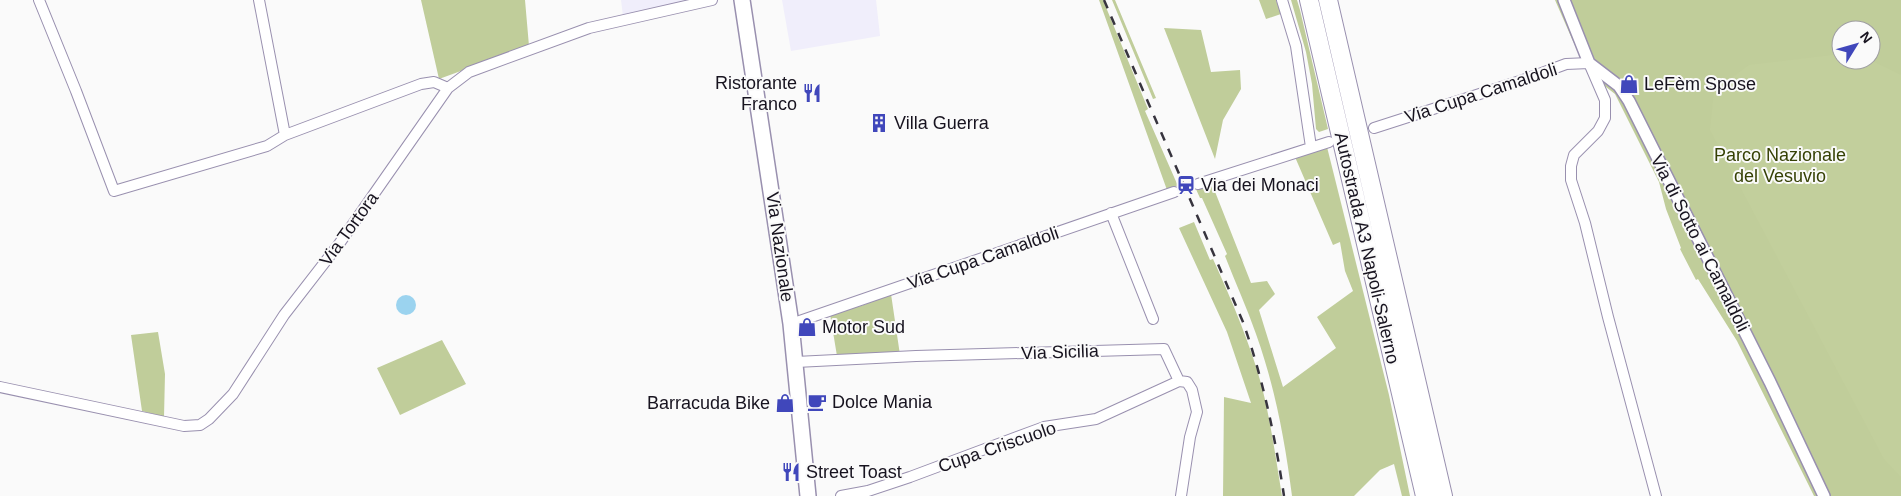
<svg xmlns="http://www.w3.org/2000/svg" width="1901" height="496" font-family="Helvetica,sans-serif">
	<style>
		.commercial { fill: #f0eefb }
		.green { fill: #c0cd9a; fill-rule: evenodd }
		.forest { fill: #c2cf9c }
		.water { fill: #9bd3ef }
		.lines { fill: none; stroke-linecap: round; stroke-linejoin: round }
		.minor-tunnel { stroke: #d8d7d9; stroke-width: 10; stroke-dasharray: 10 5; stroke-linecap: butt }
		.minor-casing { stroke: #9990af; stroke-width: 12 }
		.tertiary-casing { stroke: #9990af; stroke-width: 14 }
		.primary-casing { stroke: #9990af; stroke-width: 18 }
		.motorway-casing { stroke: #9990af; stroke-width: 20 }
		.minor { stroke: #fff; stroke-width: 10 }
		.tertiary { stroke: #fff; stroke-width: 11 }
		.primary { stroke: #fff; stroke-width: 15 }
		.motorway { stroke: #fff; stroke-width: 18 }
		.rail { stroke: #37343e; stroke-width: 2.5; stroke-dasharray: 9 9; stroke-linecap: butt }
		.labels { text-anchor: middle; stroke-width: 4; stroke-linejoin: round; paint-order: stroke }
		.poi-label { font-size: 18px; fill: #17131f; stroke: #fafafa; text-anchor: start }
		.street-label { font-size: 18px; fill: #17131f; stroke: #fafafa }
		.park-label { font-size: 18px; fill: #364105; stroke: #fafafa }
	</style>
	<rect width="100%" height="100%" fill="#fafafa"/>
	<path class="commercial" d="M621 0H697L623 16Z
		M782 0H876L880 36 791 51Z"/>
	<path class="green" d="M421 0H525L529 46 439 79Z
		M1099 0H1103L1148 109 1145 111 1178 186 1167 190Z
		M1112 0H1115L1156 98 1153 99Z
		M1259 0H1276L1281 14 1266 19Z
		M1291 0H1297L1300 10 1328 129 1319 132 1316 129 1312 84 1306 52Z
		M1555 0H1901V496H1814L1737 341 1698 279 1696 280 1680 249 1681 248 1666 209 1659 182 1615 94 1606 87 1595 85 1572 39ZM1841 30H1871V60H1841Z
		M1164 28 1201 30 1211 72 1240 70 1241 89 1223 120 1215 159Z
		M1327 147 1389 395 1410 496H1402L1394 464 1380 470 1354 496H1292C1285 441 1275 387 1256 334 1247 308 1235 282 1225 256L1227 254 1202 198H1200L1195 187 1212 184 1251 283 1267 281 1275 294 1259 310 1283 387 1336 348 1317 317 1353 291 1345 271 1340 242 1333 245 1295 157Z
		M1194 222 1210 260 1213 259C1232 301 1250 343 1262 387 1271 423 1276 460 1282 496H1223L1224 397 1251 403 1227 332 1179 228Z
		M891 294 900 355 837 356 830 314C842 310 854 309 866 304L868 301Z
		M158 332 165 374 164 417 142 411 131 335Z
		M442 340 466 384 400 415 377 368Z"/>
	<path class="forest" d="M1841 54V60H1870L1901 75V477L1884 459 1710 130 1714 91 1749 65Z"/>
	<path class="water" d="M396 305a10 10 0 1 1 20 0a10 10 0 1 1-20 0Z"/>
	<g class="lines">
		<path class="minor-tunnel" d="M1174 192 1198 184"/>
		<g class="minor-casing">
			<path id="minor" d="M39 0 76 91 114 191 267 146 285 135 421 84 434 82 448 88
				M259 0 285 135
				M1282 0 1296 46 1311 147
				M1374 128 1520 81 1566 64 1589 63 1605 100V118L1598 131 1574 155 1571 166V180L1585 223 1608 317 1656 496
				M1198 184 1329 142
				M1111 213 1153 319
				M791 324 1174 192
				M796 362 916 356 1164 349 1179 381 1187 382 1192 390 1197 412 1190 437 1181 496
				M0 387 184 426 200 425 209 419 233 394 284 315 339 244 448 88 469 72 589 28 712 0
				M841 496 868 491 910 477 1044 427 1096 419 1179 381"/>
		</g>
		<g class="tertiary-casing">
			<path id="tertiary" d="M1564 0 1589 63 1619 86 1629 101 1770 382 1824 496"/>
		</g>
		<g class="primary-casing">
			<path id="primary" d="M742 0 791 324 808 496"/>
		</g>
		<g class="motorway-casing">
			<path id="motorway" d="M1309 0 1425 496
				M1328 0 1443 496"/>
		</g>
		<use href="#minor" class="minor"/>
		<use href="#tertiary" class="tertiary"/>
		<use href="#primary" class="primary"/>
		<use href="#motorway" class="motorway"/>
		<path class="rail" d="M1104 0 1243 322C1263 379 1275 436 1284 496"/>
	</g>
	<defs>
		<g id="shop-bare" transform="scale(1.5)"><path d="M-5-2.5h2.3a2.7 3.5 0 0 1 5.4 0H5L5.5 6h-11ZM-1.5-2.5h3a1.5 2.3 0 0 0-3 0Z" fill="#4047bb" stroke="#fafafa" stroke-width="2.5" paint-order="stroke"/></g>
		<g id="restaurant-bare" transform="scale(1.5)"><path d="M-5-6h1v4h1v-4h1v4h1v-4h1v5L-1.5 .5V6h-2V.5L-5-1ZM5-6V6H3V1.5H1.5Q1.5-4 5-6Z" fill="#4047bb" stroke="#fafafa" stroke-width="2.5" paint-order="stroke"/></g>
		<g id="building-bare" transform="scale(1.5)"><path d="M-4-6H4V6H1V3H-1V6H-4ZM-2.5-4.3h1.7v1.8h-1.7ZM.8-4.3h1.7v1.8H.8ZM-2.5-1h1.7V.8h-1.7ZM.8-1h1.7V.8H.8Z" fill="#4047bb" stroke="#fafafa" stroke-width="2.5" paint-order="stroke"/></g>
		<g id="station-bare" transform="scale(1.5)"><path d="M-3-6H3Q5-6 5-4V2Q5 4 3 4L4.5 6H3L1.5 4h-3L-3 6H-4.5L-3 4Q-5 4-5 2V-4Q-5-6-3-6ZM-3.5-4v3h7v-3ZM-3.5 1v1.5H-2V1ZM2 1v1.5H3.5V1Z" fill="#4047bb" stroke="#fafafa" stroke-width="2.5" paint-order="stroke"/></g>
		<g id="cafe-bare" transform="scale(1.5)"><path d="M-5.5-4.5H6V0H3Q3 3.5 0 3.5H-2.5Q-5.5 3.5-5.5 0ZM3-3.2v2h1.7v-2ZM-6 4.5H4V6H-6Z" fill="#4047bb" stroke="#fafafa" stroke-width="2.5" paint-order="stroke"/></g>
	</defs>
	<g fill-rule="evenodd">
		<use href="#shop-bare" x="1629" y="84"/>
		<use href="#restaurant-bare" x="812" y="93"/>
		<use href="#building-bare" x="879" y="123"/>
		<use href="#station-bare" x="1186" y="185"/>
		<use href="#shop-bare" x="807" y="327"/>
		<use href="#cafe-bare" x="817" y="402"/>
		<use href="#shop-bare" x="785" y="403"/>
		<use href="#restaurant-bare" x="791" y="472"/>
	</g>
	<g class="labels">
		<g class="poi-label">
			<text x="797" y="89" text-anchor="end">Ristorante<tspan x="797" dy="21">Franco</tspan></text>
			<text x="1644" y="90">LeFèm Spose</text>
			<text x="894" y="129">Villa Guerra</text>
			<text x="1201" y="191">Via dei Monaci</text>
			<text x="822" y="333">Motor Sud</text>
			<text x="832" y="408">Dolce Mania</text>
			<text x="770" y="409" text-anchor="end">Barracuda Bike</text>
			<text x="806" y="478">Street Toast</text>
		</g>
		<g class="street-label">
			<text transform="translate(1481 93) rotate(-18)" y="6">Via Cupa Camaldoli</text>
			<text transform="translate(349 229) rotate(-54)" y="6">Via Tortora</text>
			<text transform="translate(1700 243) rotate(63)" y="6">Via di Sotto ai Camaldoli</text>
			<text transform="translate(780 247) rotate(82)" y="6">Via Nazionale</text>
			<text transform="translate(1367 248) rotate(77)" y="6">Autostrada A3 Napoli-Salerno</text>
			<text transform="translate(983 258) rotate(-19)" y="6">Via Cupa Camaldoli</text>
			<text transform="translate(1060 352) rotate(-2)" y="6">Via Sicilia</text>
			<text transform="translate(997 447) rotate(-19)" y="6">Cupa Criscuolo</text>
		</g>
		<g class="park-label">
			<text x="1780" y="161">Parco Nazionale<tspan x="1780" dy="21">del Vesuvio</tspan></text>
		</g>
	</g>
	<g transform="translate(1856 45) rotate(53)"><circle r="24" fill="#fafafa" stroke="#9f9ea2"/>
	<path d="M0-4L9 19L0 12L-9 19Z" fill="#4047bb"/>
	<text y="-8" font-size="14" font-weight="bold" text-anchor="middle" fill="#17131f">N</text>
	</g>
</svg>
